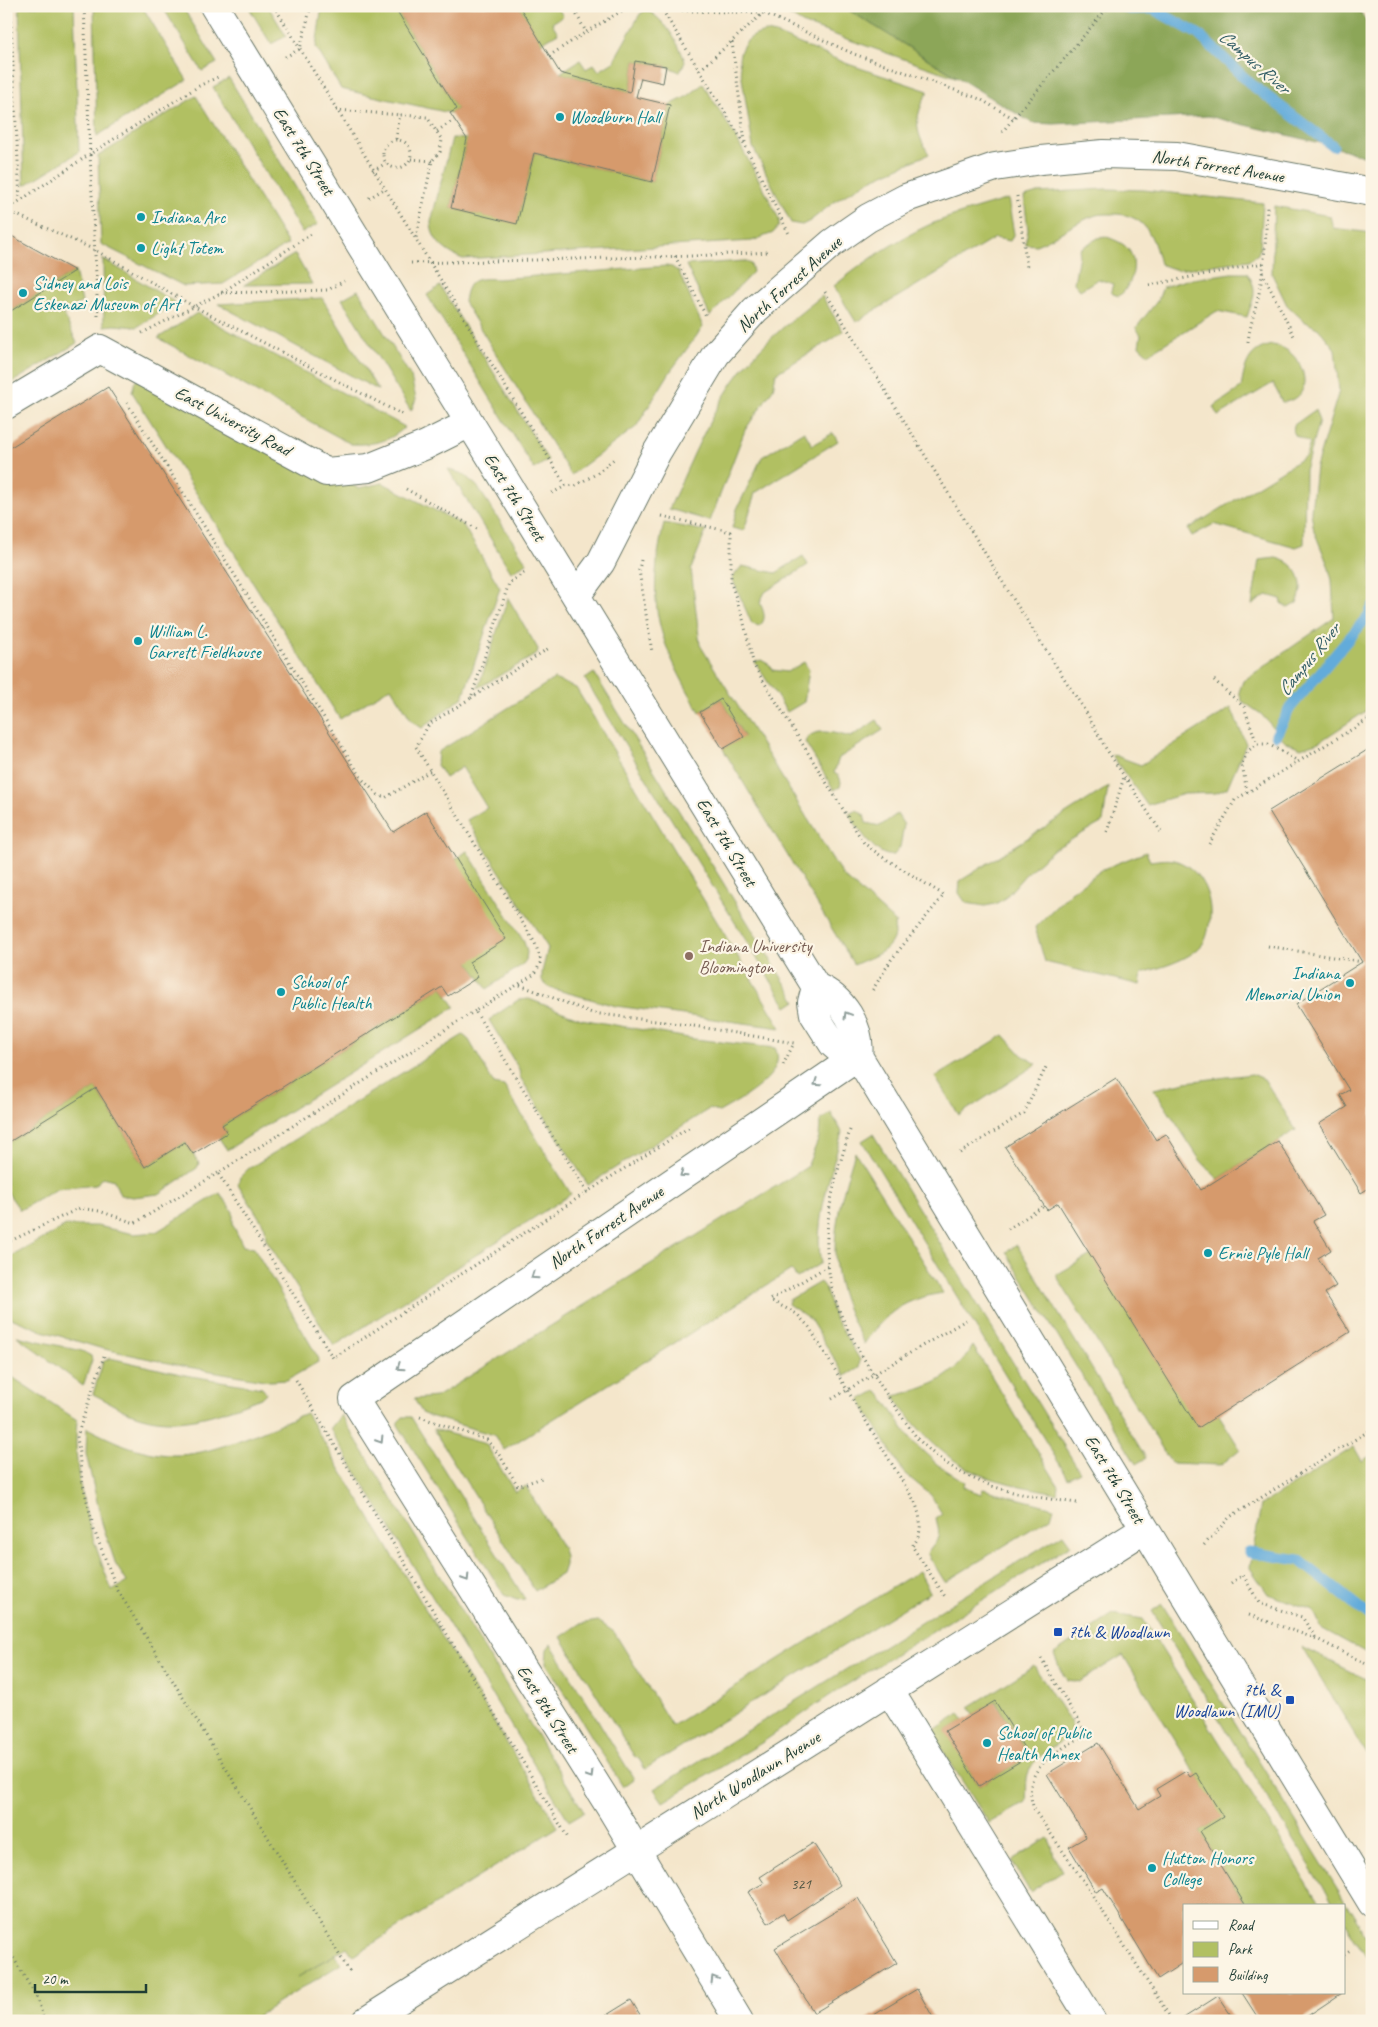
<svg xmlns="http://www.w3.org/2000/svg" width="1378" height="2027" font-family="Caveat,sans-serif">
	<style>
		.green { fill: #b1c062; stroke: #687e4b }
		.forest { fill: #8ca658; stroke: #567246 }
		.lines { fill: none; stroke-linecap: round; stroke-linejoin: round }
		.stream { stroke: #62abda; stroke-width: 11 }
		.building { fill: #d69a6c }
		.minor-casing { stroke: #6a7869; stroke-width: 30 }
		.path { stroke: #6a7869; stroke-width: 3; stroke-dasharray: 1 4; stroke-linecap: butt }
		.minor { stroke: #fff; stroke-width: 28 }
		.oneway { stroke: #8f9e9a }
		.culture-dot { fill: #0f9aa8; stroke: #fcf5e5; stroke-width: 2 }
		.education-dot { fill: #8d6e63; stroke: #fcf5e5; stroke-width: 2 }
		.transit-dot { fill: #1a4fb4; stroke: #fcf5e5; stroke-width: 2 }
		.labels { text-anchor: middle; stroke-width: 4.5; stroke-linejoin: round; paint-order: stroke }
		.number-label { font-size: 15px; fill: #4d5442 }
		.culture-label { font-size: 18px; fill: #0d838f; stroke: #fcf5e5; text-anchor: start }
		.street-label { font-size: 18px; fill: #1f3d34; stroke: #fcf5e5 }
		.education-label { font-size: 18px; fill: #785e54; stroke: #fcf5e5; text-anchor: start }
		.transit-label { font-size: 18px; fill: #164399; stroke: #fcf5e5; text-anchor: start }
		.water-label { font-size: 19px; font-style: italic; fill: #335e66; stroke: #fcf5e5 }
	</style>
	<rect width="100%" height="100%" fill="#fcf5e5"/>
	<filter id="ink" filterUnits="userSpaceOnUse"><feTurbulence type="fractalNoise" baseFrequency=".02" numOctaves="2"/><feDisplacementMap in="SourceGraphic" scale="10" xChannelSelector="R" yChannelSelector="G"/><feConvolveMatrix kernelMatrix="1 2 1 2 8 2 1 2 1" color-interpolation-filters="sRGB"/></filter>
	<filter id="wash" filterUnits="userSpaceOnUse"><feTurbulence type="fractalNoise" baseFrequency=".0096" numOctaves="4" result="noise"/><feDisplacementMap in="SourceGraphic" scale="20" xChannelSelector="R" yChannelSelector="G"/><feGaussianBlur stdDeviation="1.12" result="paint"/><feColorMatrix in="noise" values="0 0 0 0 0 0 0 0 0 0 0 0 0 0 0 0 0 1.4 0 .05"/><feComposite in="paint" operator="in"/></filter>
	<g filter="url(#wash)">
		<rect width="100%" height="100%" fill="#f4e6cb"/>
		<path class="green" d="M19 6H74L79 152 24 186Z
			M94 6H142L187 80 97 136Z
			M162 6H182L217 63 202 71Z
			M248 6H268L286 36 271 44Z
			M322 6H394L457 109 450 113 341 89 316 47Z
			M519 6H564L559 10 563 16 552 23 558 33 541 43Z
			M774 6H842L958 78 804 24Z
			M646 10C664 18 679 43 685 62L680 72 666 66 635 61 630 92 560 73 580 60 586 69 594 64 599 71 615 61 618 53 640 14Z
			M766 32 776 34 848 64 928 91C915 117 913 129 929 154L868 181 834 202 810 221 802 225 791 223 753 147 739 59C741 43 750 35 766 32Z
			M229 78 318 224 302 233 213 87Z
			M703 84C731 128 756 172 779 219V226L773 233 752 241 463 259C447 253 431 241 431 222L452 138 467 139 451 208 517 223 534 153 652 182 670 105 688 96Z
			M196 96 288 244 223 284 184 286 101 244 98 156Z
			M1106 189 1144 190 1263 203 1260 248 1258 254 1249 260 1177 270 1160 264C1153 235 1145 213 1111 214 1106 214 1100 214 1096 215 1075 222 1057 237 1036 245L1025 244 1028 230 1024 197 1038 193Z
			M1008 199 1014 234 1010 241 995 238 856 322 834 286C864 262 896 240 931 224 956 214 982 207 1008 199Z
			M1274 206 1330 216 1333 228 1372 233V707L1319 742 1301 748 1286 742 1261 714 1242 701 1239 692 1243 681 1334 618 1332 580 1328 565 1314 531 1311 512 1316 467 1339 391 1335 349 1319 329 1304 321 1287 305 1272 274Z
			M1107 237C1115 240 1126 244 1130 252 1138 266 1131 287 1119 296L1113 294 1111 291 1113 284 1098 279 1080 290 1074 283 1080 249 1098 238Z
			M295 254 312 284 244 285Z
			M103 259 176 303 137 327 115 325 104 326Z
			M744 261 751 264 753 272 710 316 686 265Z
			M666 266 672 267 679 272 703 327 670 372 636 427 571 475 464 302C467 278 476 278 497 279Z
			M75 271 82 302 63 313 77 343 6 386V314Z
			M1231 273H1247C1259 290 1253 299 1247 317L1217 311 1148 354 1139 346 1141 335 1136 328 1158 300 1163 287 1186 280Z
			M440 286 548 460 534 469 427 295Z
			M358 290 411 377 416 399 411 411 342 299Z
			M822 296 843 331 833 339 776 373 773 389 745 430 710 521 669 509C691 462 712 407 745 366 767 339 794 318 822 296Z
			M322 298 378 390 218 304Z
			M197 313 405 427C390 442 372 445 351 444L158 338Z
			M1272 345C1305 348 1319 401 1282 402L1273 383 1218 416 1213 407 1241 388C1245 366 1247 350 1272 345Z
			M143 379 358 488 383 483 463 525 500 588 463 697 422 728 412 721 391 687 340 719 132 392 135 381Z
			M1315 410 1319 421 1305 470 1304 544 1296 547 1214 524 1192 536 1188 529 1306 456 1310 443 1296 436 1293 431 1294 425Z
			M804 431 812 445 833 433 838 441 755 493 744 531 732 528 737 509 762 457Z
			M448 469 463 474 477 486 527 563 511 572Z
			M664 523 706 531 691 569 700 645 843 876 896 923 894 924C898 951 874 955 854 965L723 749 744 736 721 699 700 712C658 641 645 606 664 523Z
			M803 556 808 565 765 592 760 602C763 611 768 619 759 626L752 624 732 578 742 566 776 573Z
			M1276 558C1298 563 1307 583 1297 603L1288 608 1282 603 1281 599 1267 595 1252 605 1259 560Z
			M508 598 538 649 537 654 478 688Z
			M761 660 770 665 772 670 787 672 804 662 809 670 804 702 787 712 755 662Z
			M594 673 796 1001 787 1007 585 679Z
			M554 679 576 688 781 1028 616 1006 550 988 542 981V972L548 948 467 820 487 808 462 767 445 778 437 765 438 752Z
			M1231 708 1246 744 1227 788 1216 793 1184 794 1147 805 1111 754 1141 765Z
			M877 720 883 730 839 758 834 773 839 776 841 782 840 787 834 790 805 742C813 725 836 734 851 737Z
			M1108 787 1103 822 1054 849 1025 875 1004 899 995 904 985 906 966 903 959 893 960 881Z
			M857 810 864 815 866 823 880 826 897 814 904 825 900 847 894 855C876 859 858 827 849 814Z
			M467 851 524 942 527 952 526 960 522 965 487 989 469 962 456 859Z
			M1146 852 1150 861C1159 860 1168 858 1177 861 1203 870 1214 901 1209 925 1208 932 1206 941 1201 946 1189 960 1159 968 1142 973L1140 985 1045 962 1035 927 1071 892 1103 869Z
			M442 987 455 1007 227 1150 219 1138 227 1133 222 1125Z
			M529 999 581 1019 694 1039 775 1048C789 1075 738 1101 719 1112L709 1109 588 1185 520 1077 519 1069 489 1020 518 1000Z
			M463 1035 469 1040 494 1084 504 1086 571 1194 334 1346 266 1239 265 1227 238 1184 240 1177 248 1169Z
			M1004 1035 1022 1055 1037 1064 959 1115 935 1077Z
			M1252 1074 1264 1079 1296 1130 1218 1179 1200 1160 1154 1089 1186 1082Z
			M96 1088 145 1167 185 1142 199 1163 197 1168 159 1194 133 1197 120 1195 114 1180 102 1177 96 1185 57 1189 20 1210 6 1190V1144Z
			M831 1113 842 1132C832 1171 813 1223 821 1263L797 1278 791 1270 504 1450 494 1435 423 1414 414 1399 436 1397 807 1167 819 1138 820 1121Z
			M873 1134 1080 1472 1068 1478 862 1141Z
			M855 1152 943 1293C904 1299 886 1312 864 1344 854 1324 844 1305 839 1283 828 1240 842 1193 855 1152Z
			M220 1193 233 1212V1225L243 1246 254 1248 319 1359 318 1362 287 1380 270 1381 182 1366 100 1348 43 1331 6 1316V1256H12L66 1226H97L134 1234 156 1232Z
			M1017 1245 1146 1458 1136 1464 1006 1252Z
			M1091 1255 1219 1415 1240 1449 1221 1465 1171 1463 1056 1275Z
			M820 1282 825 1288 834 1317 860 1360 859 1368 845 1376 810 1319 788 1304 789 1300Z
			M17 1336 82 1351 91 1356 92 1360 83 1386Z
			M973 1346 1058 1485 1057 1493C1037 1489 1016 1486 997 1480 952 1468 919 1434 894 1396 930 1388 954 1378 973 1346Z
			M110 1358 185 1375 262 1388 266 1393 261 1398C223 1412 183 1429 142 1417 125 1413 108 1401 93 1394L103 1362Z
			M6 1373 77 1420C71 1477 92 1539 112 1591L127 1582 116 1565 102 1523 86 1454 87 1428C116 1443 146 1456 179 1455 216 1454 271 1427 306 1413L558 1827 353 1956 347 1947 298 1977 336 1954 341 1964 249 2021H6Z
			M876 1391 882 1396 912 1441 938 1465 965 1482 963 1487 981 1494 983 1489 1054 1508 1051 1517 945 1582 927 1553C939 1536 941 1540 936 1518L942 1514 931 1495 904 1473 860 1400Z
			M341 1415 584 1812 569 1821 330 1429Z
			M403 1417H411L525 1599 517 1600 504 1595 398 1425V1422Z
			M433 1429 486 1444 515 1492 526 1486 563 1549 565 1557V1565L562 1574 535 1591Z
			M1354 1447 1362 1461 1372 1455V1656L1321 1628 1313 1610 1268 1594 1250 1568 1261 1505Z
			M1063 1534 1071 1545 829 1696 763 1742 663 1802 654 1789Z
			M919 1571 930 1592 645 1769 639 1759 634 1756 561 1637 580 1624 598 1621 614 1632 672 1726Z
			M1162 1604 1372 1945V1966L1344 1921V1906H1335L1152 1611Z
			M1113 1614 1143 1619 1321 1906H1246L1200 1831 1222 1817 1123 1655 1079 1682 1067 1680 1061 1671 1054 1654Z
			M551 1644 634 1779 623 1787 546 1663 547 1649Z
			M1302 1647 1372 1682V1763Z
			M1034 1666 1071 1723 1072 1728 1071 1734C1055 1747 1031 1756 1027 1778 1026 1786 1027 1794 1026 1802L989 1823 931 1732 960 1713 964 1720 946 1731 979 1786 1029 1756 996 1701 974 1714 969 1707Z
			M1048 1838 1052 1846 1054 1856 1062 1871 1030 1892 1012 1861Z"/>
		<path class="forest" d="M842 6H1357L1372 31V159L1333 146 1208 116 1054 124 1032 123Z"/>
		<g class="lines">
			<path class="stream" d="M1122 6 1129 9H1153L1198 34 1252 85 1333 146
				M1276 735 1290 708 1369 615 1372 608
				M1249 1552 1299 1560 1372 1618"/>
		</g>
		<g id="blocks">
			<path class="building" d="M394 6H519L560 73 630 92 635 61 666 66 663 83 641 78 636 97 670 105 652 182 534 153 517 224 451 208 467 139 450 113 457 109Z
				M6 233 75 271 6 314Z
				M108 387 393 832 426 811 506 939 469 962 478 977 448 996 442 987 222 1125 227 1133 193 1154 185 1142 145 1167 96 1088 6 1144V450Z
				M721 699 744 737 723 749 700 712Z
				M1372 747V1193L1369 1188 1361 1193 1319 1124 1347 1107 1340 1095 1349 1090 1296 1004 1362 962 1269 811Z
				M1116 1078 1156 1140 1166 1134 1201 1190 1278 1141 1324 1215 1313 1221 1331 1250 1318 1258 1336 1286 1325 1293 1350 1332 1198 1428 1058 1203 1047 1210 1005 1147Z
				M995 1701 1029 1756 979 1786 945 1731Z
				M1098 1743 1139 1809 1160 1796 1156 1789 1186 1771 1190 1777 1196 1773 1223 1817 1200 1831 1246 1906H1184V1962L1158 1979 1103 1888 1096 1892 1069 1847 1086 1837 1047 1774Z
				M813 1843 840 1885 787 1920 783 1913 768 1923 748 1892 764 1883 760 1877Z
				M858 1898 897 1963 814 2013 775 1948Z
				M917 1989 935 2021H864Z
				M1242 1993H1342L1300 2021H1260Z
				M1218 1996 1235 2021H1179Z
				M631 2000 644 2021H597Z"/>
		</g>
	</g>
	<g filter="url(#ink)">
		<use href="#blocks" fill-opacity="0" stroke="#6a7869" stroke-width="1"/>
		<g class="lines">
			<g class="minor-casing">
				<path id="minor" d="M214 6 816 987C842 997 862 1028 858 1056L1372 1903
					M6 405 100 349 326 472 369 468 426 445 470 423
					M576 596 601 562 657 452 716 354 755 310 832 243 868 218 906 198 995 167 1041 160 1103 154 1177 156 1372 192
					M816 987 812 1002 814 1014 833 1044 840 1050 858 1056
					M889 1690 1092 2021
					M366 2021 1145 1529
					M739 2021 612 1810 354 1399 858 1056"/>
			</g>
			<path class="path" d="M10 6 20 200
				M274 6 566 486
				M572 6 586 32 630 6
				M660 6 745 145 790 236
				M757 6 764 13 854 54 980 99 1013 118
				M662 10 763 13
				M732 42 745 142
				M549 56 586 32
				M285 57 300 49 311 6
				M700 70 763 13
				M336 110 427 117 442 140 440 152 432 161 416 238
				M437 131 454 120
				M1002 132 1109 6
				M396 139 400 114
				M383 154a14 14 0 1 1 28 0a14 14 0 1 1-28 0Z
				M411 159 432 161
				M373 171 386 163
				M1017 196 1027 268
				M369 198 384 189
				M6 210 95 250 193 306 405 416
				M6 210 90 154 84 6
				M675 256 706 316
				M411 263 694 256 769 252
				M1262 272 1295 338
				M1149 285 1264 263
				M825 292 1010 594 1089 717 1105 747 1163 835
				M221 293 328 290 344 281
				M98 316 90 154 199 86 218 77
				M142 333 221 293 313 233
				M1248 342C1250 323 1257 306 1260 288 1265 261 1266 233 1267 205
				M127 403 363 780 378 795 385 798 430 771
				M406 489 477 529
				M552 493 566 486 576 485 596 474 615 458
				M662 516 731 532V583L743 619 754 666 864 843 881 856 944 895 891 960 872 991
				M641 560 639 570 652 652
				M524 573 509 583 471 698 429 724 416 747 535 943 541 961 535 974 475 1011 587 1192 690 1127
				M1214 680 1244 707 1257 744
				M471 698 549 648
				M1247 792 1242 764 1248 751 1257 744H1268L1298 761
				M1107 832 1124 777
				M1209 844 1235 800 1372 717
				M1268 946 1362 962
				M520 985 592 1013 688 1025 794 1043 783 1065
				M475 1011 218 1173 333 1358 587 1192
				M850 1130C841 1160 831 1190 828 1222 825 1248 828 1280 837 1305 855 1351 888 1397 917 1438 964 1487 1013 1494 1077 1503
				M960 1153 1024 1113 1047 1065
				M1008 1229 1044 1206
				M6 1243 80 1208 99 1211 135 1223 218 1173
				M828 1266 770 1300 797 1314 809 1327 915 1502C921 1517 924 1534 912 1546L946 1598
				M104 1356 77 1436 82 1480 94 1530 117 1589 351 1974
				M296 1380 568 1838
				M832 1399 966 1320
				M420 1417 487 1440 500 1456 518 1486 545 1477
				M1204 1545 1230 1517 1372 1429
				M1231 1583 1243 1575 1259 1603 1302 1617 1316 1638
				M1249 1615 1317 1639 1372 1667
				M1041 1658 1086 1734C1057 1752 1017 1769 1035 1811L1082 1879 1170 2017
				M1370 1808 1372 1807
				M6 1945 38 2000 44 2021
				M1344 1955 1352 1950"/>
			<use href="#minor" class="minor"/>
		</g>
		<defs><path id="oneway-chevron" d="M-2-3.5L2.5 0L-2 3.5" fill="none" stroke-width="1.6" stroke-linecap="round" stroke-linejoin="round" transform="scale(1.25)"/></defs>
		<g class="oneway">
			<use href="#oneway-chevron" transform="translate(847 1015) rotate(-121)"/>
			<use href="#oneway-chevron" transform="translate(817 1083) rotate(146)"/>
			<use href="#oneway-chevron" transform="translate(683 1174) rotate(146)"/>
			<use href="#oneway-chevron" transform="translate(534 1276) rotate(146)"/>
			<use href="#oneway-chevron" transform="translate(400 1367) rotate(146)"/>
			<use href="#oneway-chevron" transform="translate(380 1440) rotate(58)"/>
			<use href="#oneway-chevron" transform="translate(466 1578) rotate(58)"/>
			<use href="#oneway-chevron" transform="translate(590 1775) rotate(58)"/>
			<use href="#oneway-chevron" transform="translate(714 1979) rotate(-121)"/>
		</g>
	</g>
	<g class="culture-dot">
		<circle cx="560" cy="117" r="5"/>
		<circle cx="141" cy="217" r="5"/>
		<circle cx="141" cy="248" r="5"/>
		<circle cx="23" cy="293" r="5"/>
		<circle cx="138" cy="641" r="5"/>
		<circle cx="1350" cy="983" r="5"/>
		<circle cx="281" cy="992" r="5"/>
		<circle cx="1208" cy="1253" r="5"/>
		<circle cx="987" cy="1743" r="5"/>
		<circle cx="1152" cy="1868" r="5"/>
	</g>
	<circle class="education-dot" cx="689" cy="956" r="5"/>
	<g class="transit-dot">
		<rect x="1053" y="1627" width="10" height="10" rx="2.5"/>
		<rect x="1285" y="1695" width="10" height="10" rx="2.5"/>
	</g>
	<g class="labels">
		<g class="number-label">
			<text x="801" y="1889">321</text>
		</g>
		<g class="culture-label">
			<text x="570" y="123">Woodburn Hall</text>
			<text x="151" y="223">Indiana Arc</text>
			<text x="151" y="254">Light Totem</text>
			<text x="33" y="289">Sidney and Lois<tspan x="33" dy="21">Eskenazi Museum of Art</tspan></text>
			<text x="148" y="637">William L.<tspan x="148" dy="21">Garrett Fieldhouse</tspan></text>
			<text x="1340" y="979" text-anchor="end">Indiana<tspan x="1340" dy="21">Memorial Union</tspan></text>
			<text x="291" y="988">School of<tspan x="291" dy="21">Public Health</tspan></text>
			<text x="1218" y="1259">Ernie Pyle Hall</text>
			<text x="997" y="1739">School of Public<tspan x="997" dy="21">Health Annex</tspan></text>
			<text x="1162" y="1864">Hutton Honors<tspan x="1162" dy="21">College</tspan></text>
		</g>
		<g class="street-label">
			<text transform="translate(304 151) rotate(58)" y="6">East 7th Street</text>
			<text transform="translate(1218 166) rotate(9)" y="6">North Forrest Avenue</text>
			<text transform="translate(789 284) rotate(-42)" y="6">North Forrest Avenue</text>
			<text transform="translate(233 421) rotate(28)" y="6">East University Road</text>
			<text transform="translate(515 497) rotate(58)" y="6">East 7th Street</text>
			<text transform="translate(727 842) rotate(59)" y="6">East 7th Street</text>
			<text transform="translate(606 1227) rotate(-34)" y="6">North Forrest Avenue</text>
			<text transform="translate(1115 1479) rotate(59)" y="6">East 7th Street</text>
			<text transform="translate(548 1709) rotate(58)" y="6">East 8th Street</text>
			<text transform="translate(755 1775) rotate(-32)" y="6">North Woodlawn Avenue</text>
		</g>
		<g class="education-label">
			<text x="699" y="952">Indiana University<tspan x="699" dy="21">Bloomington</tspan></text>
		</g>
		<g class="transit-label">
			<text x="1068" y="1638">7th &amp; Woodlawn</text>
			<text x="1280" y="1696" text-anchor="end">7th &amp;<tspan x="1280" dy="21">Woodlawn (IMU)</tspan></text>
		</g>
		<g class="water-label">
			<text transform="translate(1255 61) rotate(41)" y="7">Campus River</text>
			<text transform="translate(1308 659) rotate(-51)" y="7">Campus River</text>
		</g>
	</g>
	<rect width="1378" height="2027" fill="none" stroke="#fcf5e5" stroke-width="25"/>
	<rect x="1183" y="1904" width="162" height="90" fill="#fcf5e5" stroke="#a4ab9e"/>
	<rect x="1193" y="1921" width="25" height="8" fill="#ffffff" stroke="#a4ab9e"/>
	<text x="1228" y="1930" font-size="15" fill="#1f3d34">Road</text>
	<rect x="1193" y="1942" width="25" height="15" fill="#b1c062" stroke="#a4ab9e"/>
	<text x="1228" y="1954" font-size="15" fill="#1f3d34">Park</text>
	<rect x="1193" y="1967" width="25" height="15" fill="#d69a6c" stroke="#a4ab9e"/>
	<text x="1228" y="1980" font-size="15" fill="#1f3d34">Building</text>
	<path d="M35 1984v8h111v-8" fill="none" stroke="#1f3d34" stroke-width="2.5"/>
	<text x="42" y="1984" font-size="15" fill="#1f3d34" stroke="#fcf5e5" stroke-width="4" paint-order="stroke">20 m</text>
</svg>
